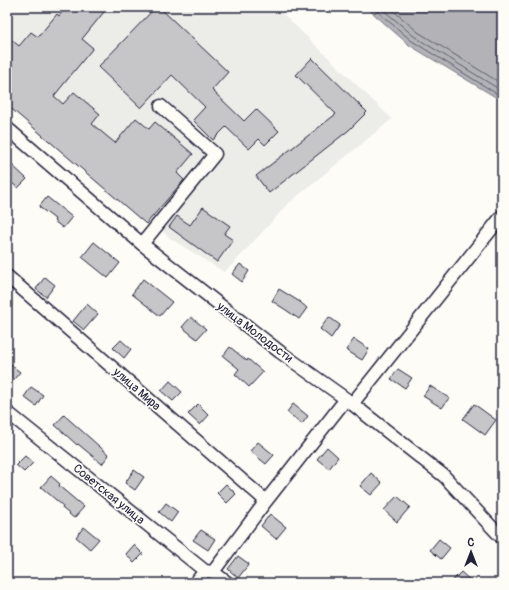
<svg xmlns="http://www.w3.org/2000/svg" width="509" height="590" font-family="Pangolin,sans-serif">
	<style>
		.built { fill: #ecece9 }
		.water { fill: #b2b2b7; stroke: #787885 }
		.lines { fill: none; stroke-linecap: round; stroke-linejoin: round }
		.shore { stroke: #5c5c6d; stroke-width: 1 }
		.building { fill: #c6c6c8; stroke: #22223b }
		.minor-casing { stroke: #22223b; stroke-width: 15 }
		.minor { stroke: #fdfcf7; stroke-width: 12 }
		.labels { text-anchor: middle; stroke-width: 3.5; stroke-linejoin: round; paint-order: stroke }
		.street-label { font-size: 12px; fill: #22223b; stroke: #fdfcf7 }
	</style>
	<rect width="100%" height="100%" fill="#fdfcf7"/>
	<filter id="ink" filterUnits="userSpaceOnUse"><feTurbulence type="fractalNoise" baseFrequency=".025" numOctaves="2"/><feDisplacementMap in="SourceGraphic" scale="8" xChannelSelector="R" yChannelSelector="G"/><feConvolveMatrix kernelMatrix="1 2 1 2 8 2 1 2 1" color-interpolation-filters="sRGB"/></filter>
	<g filter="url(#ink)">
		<path class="built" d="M7 7H276L392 119 289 203 233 264 224 272 170 238 7 98Z"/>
		<path class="water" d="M366 7H502V101L409 45Z"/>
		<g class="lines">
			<path class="shore" d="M372 7 412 41 502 97
				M380 7 415 37 502 91
				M389 7 418 32 502 84"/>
		</g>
		<path class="building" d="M66 7H108L82 39 93 48 54 96 63 104 74 92 100 114 92 124 115 143 136 118 149 129 155 122 193 154 177 173 184 180 146 224 7 105V45L12 40 19 46 31 32 38 37 57 14 59 16Z
			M156 7H159L228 72 212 90 244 121 256 109 279 131 265 145 259 139 249 149 226 127 213 140 193 120 205 107 172 75 141 108 98 67Z
			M312 58 367 112 349 130 269 193 256 176 336 114 296 75Z
			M12 165 27 179 18 188 7 179V171Z
			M47 197 72 217 63 228 54 221 55 219 39 207Z
			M203 207 230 226 224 234 233 240 217 262 169 227 177 216 190 225Z
			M94 242 120 263 108 278 82 257Z
			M240 264 249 271 242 282 232 274Z
			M45 277 55 285 46 297 36 289Z
			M143 279 172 302 160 316 132 294Z
			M279 289 300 302 307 308 299 319 286 310 272 301Z
			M87 304 98 314 84 330 73 321Z
			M191 317 206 329 197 339 182 327Z
			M329 317 340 325 331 338 320 329Z
			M354 339 369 349 362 360 346 350Z
			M121 340 131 349 124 358 113 348Z
			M230 347 247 361 248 359 263 372 249 387 235 374 239 369 223 356Z
			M7 362 20 372 7 388Z
			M398 369 412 378 405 388 391 379Z
			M170 381 182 392 173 401 161 391Z
			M430 386 449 398 442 408 423 396Z
			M31 387 43 395 36 406 24 397Z
			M198 404 209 415 200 425 188 414Z
			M293 404 308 416 302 424 287 412Z
			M474 404 496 420 485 435 463 419Z
			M64 415 109 455 102 464 78 444 77 445 55 425Z
			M258 442 274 455 266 464 250 451Z
			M327 447 338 457 329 469 317 459Z
			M25 456 33 463 24 472 16 465Z
			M134 470 144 477 135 490 125 483Z
			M371 473 382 483 371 495 360 486Z
			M51 476 60 484 59 486 84 507 74 518 62 508 63 506 41 487Z
			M226 484 236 494 227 503 217 493Z
			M397 496 410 507 397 522 384 510Z
			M166 503 178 512 171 522 159 512Z
			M270 514 286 527 276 539 261 526Z
			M84 527 99 539 90 549 76 537Z
			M201 530 215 539 208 550 193 540Z
			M439 539 450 548 441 559 430 550Z
			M134 545 143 554 134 563 126 554Z
			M238 556 249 564 238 578 228 569Z
			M461 572 473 583H450Z"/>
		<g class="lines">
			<g class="minor-casing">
				<path id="minor" d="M7 128 142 244 280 352 346 399 444 476 502 538
					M142 244 215 154 161 106
					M7 276 266 501
					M352 404 502 216
					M7 412 205 571 213 572 228 583
					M213 572 266 501 346 399
					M195 583 205 571"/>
			</g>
			<use href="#minor" class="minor"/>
		</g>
	</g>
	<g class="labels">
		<g class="street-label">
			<text transform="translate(255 332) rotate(37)" y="4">улица Молодости</text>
			<text transform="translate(137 389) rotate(41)" y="4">улица Мира</text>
			<text transform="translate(109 494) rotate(39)" y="4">Советская улица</text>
		</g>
	</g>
	<rect width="509" height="590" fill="none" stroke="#fdfcf7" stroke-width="24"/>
	<rect x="12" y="12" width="485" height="566" fill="none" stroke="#22223b" stroke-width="1.5" filter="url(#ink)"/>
	<g transform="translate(471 552)" stroke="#fdfcf7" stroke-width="3" paint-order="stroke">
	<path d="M0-3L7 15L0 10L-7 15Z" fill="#22223b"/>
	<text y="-6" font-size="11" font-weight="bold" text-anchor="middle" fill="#22223b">С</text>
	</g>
</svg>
